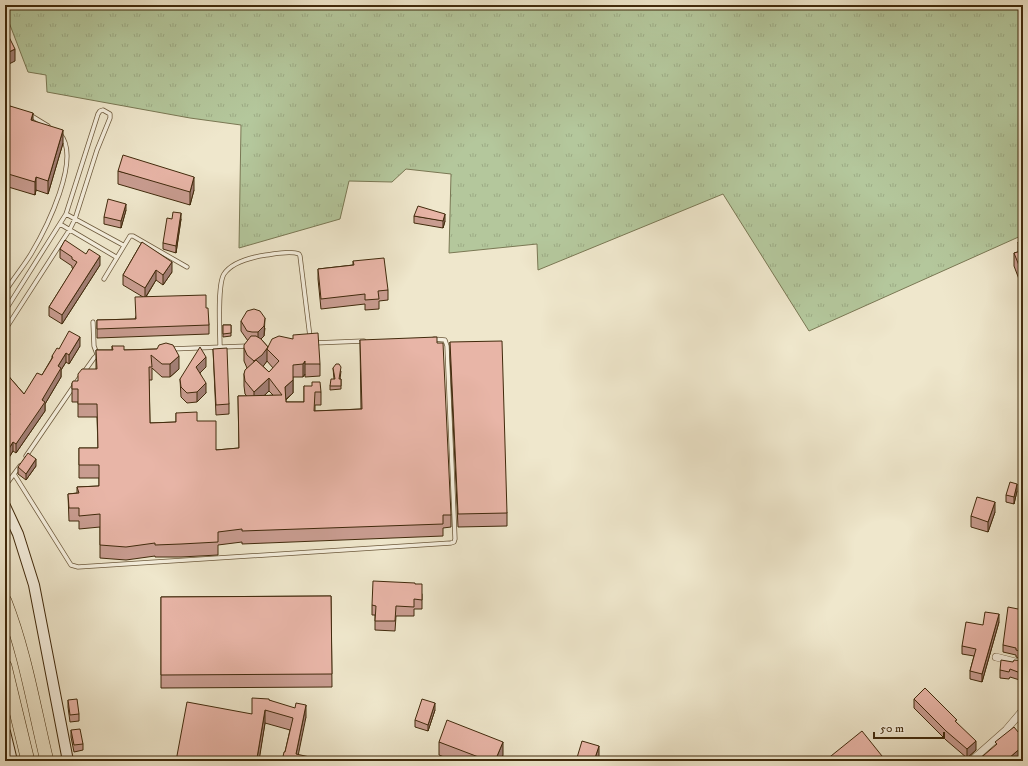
<svg xmlns="http://www.w3.org/2000/svg" width="1028" height="766" font-family="'IM FELL DW Pica',serif">
	<style>
		.grass { fill: url(#grass-tufts); stroke: #7a7854 }
		.lines { fill: none; stroke-linecap: round; stroke-linejoin: round }
		.lane-casing { stroke: #6c593c; stroke-width: 5 }
		.street-casing { stroke: #6c593c; stroke-width: 8 }
		.secondary-casing { stroke: #412a0c; stroke-width: 12 }
		.highway-casing { stroke: #412a0c; stroke-width: 14 }
		.lane { stroke: #f5efde; stroke-width: 3.5 }
		.street { stroke: #f5efde; stroke-width: 7 }
		.secondary { stroke: #f5efde; stroke-width: 10 }
		.highway { stroke: #efe7cc; stroke-width: 13 }
		.wall { fill: #c89c90; stroke: #412a0c; fill-rule: evenodd }
		.shaded-wall { fill: #a27f75; stroke: #412a0c }
		.building { fill: #e8b5a7; stroke: #412a0c }
	</style>
	<defs>
		<pattern id="grass-tufts" width="24" height="20" patternUnits="userSpaceOnUse"><rect width="24" height="20" fill="#b4c79c"/><path d="M3 7l-1-3M5 7V3M7 7l1-3M15 17l-1-3M17 17v-4M19 17l1-3" fill="none" stroke="#9cab85"/></pattern>
	</defs>
	<rect width="100%" height="100%" fill="#efe7cc"/>
	<filter id="stains"><feTurbulence type="fractalNoise" baseFrequency=".005" numOctaves="4"/><feColorMatrix values="0 0 0 0 .2 0 0 0 0 .09 0 0 0 0 .02 0 0 0 .5 -.17"/></filter>
	<radialGradient id="worn" r=".72"><stop offset=".6" stop-color="#630" stop-opacity="0"/><stop offset="1" stop-color="#630" stop-opacity=".3"/></radialGradient>
	<path class="grass" d="M5 5H1023V235L809 331 723 194 538 270 537 244 449 253 451 174 406 169 392 182 349 181 340 219 239 248 241 125 190 118 47 92 46 75 28 72 5 12Z"/>
	<g class="lines">
		<g class="lane-casing">
			<path id="lane" d="M5 106 13 110
				M30 115 48 126
				M66 214 123 245
				M60 224 116 257
				M104 279 130 236H133L187 267
				M5 292C13 279 23 267 31 254 46 229 82 158 60 134
				M5 311 66 214 98 114 100 111 103 110 110 114V118L97 150 75 219 70 229 5 330
				M93 322 94 346 97 354
				M314 343 364 341
				M220 347C220 331 217 285 224 274 232 262 253 257 266 255 275 254 290 250 299 254L300 256 310 337
				M171 349 248 346
				M84 372 94 358 99 353
				M26 456 80 377
				M14 474 20 466
				M5 486 14 474 71 565 78 567 451 543 454 542 455 539 447 346 445 340 434 339"/>
		</g>
		<g class="street-casing">
			<path id="street" d="M996 657 1023 664
				M971 761 1006 730 1023 710"/>
		</g>
		<g class="secondary-casing">
			<path id="secondary" d="M5 506 18 534 34 585 68 761
				M5 732 12 761"/>
		</g>
		<g class="highway-casing">
			<path id="highway" d="M5 601C25 652 34 708 47 761
				M5 666 28 761"/>
		</g>
		<use href="#lane" class="lane"/>
		<use href="#street" class="street"/>
		<use href="#secondary" class="secondary"/>
		<use href="#highway" class="highway"/>
	</g>
	<path class="wall" d="M33 121 63 143 48 194 36 190 35 195 5 186V123Z
		M118 171 194 190 190 205 118 184Z
		M126 210 121 228 104 224V217Z
		M414 216 445 221 443 228 414 223Z
		M181 219 176 253 163 249V243Z
		M1023 240V286L1022 287 1014 266V253L1018 252V242Z
		M142 242 172 272 163 285 156 280 146 297 206 308 209 325V334L97 338V320L135 319 143 297 123 285V275Z
		M60 249 100 265 62 324 49 316V307L73 269 72 268V266L60 258Z
		M353 261 388 290V300L379 301V309L365 310V304L321 309 318 279V269L353 265Z
		M241 321 265 328 264 336 261 339 268 347 320 364V376L305 377V374L303 377H293V393L286 400V402H304V386L321 392V405H315V411L361 409 360 340 451 515V527L443 528V536L242 544V542L218 545V555L181 557H155V556L126 560 100 558V527L79 529V521H69L68 494 77 493V487L99 486V478H79V448H98L97 417H78V402H72V383L78 381 96 369V350H112V346L124 350 157 349 179 369 170 377H162L152 368V380H149L150 423 176 422V413L197 421 216 450 239 448 238 396H247L245 394 244 386V374L247 368 244 361V348L248 341 241 331ZM267 361 273 368 269 372 263 366ZM269 391 273 395 264 396Z
		M223 325H231V336L223 337Z
		M450 342 507 513V526L458 527 450 356Z
		M80 346 69 364 66 362 61 370V377L45 404V411L16 453 13 451 5 464V422L7 419 5 417V372L24 394 42 375 52 358V356L59 349Z
		M213 349 229 404V414L216 415Z
		M206 367 200 373 206 393 197 402 187 403 181 397 180 379Z
		M333 368 341 371 340 379H341V389L330 390V386L334 379Z
		M36 466 26 480 18 474V467Z
		M1017 491 1014 504 1006 502V495Z
		M995 512 988 532 971 527V516Z
		M415 584 422 594V609H414V616H396L395 631 375 630V615H372V605Z
		M331 596 332 687 161 688V597Z
		M1023 620 1021 631 1023 632V659L1016 657V655L1003 652V645Z
		M999 622 982 682 970 679V671L974 656 962 654V646L983 625Z
		M1023 661V681L1010 677 1009 679 1000 678V670L1013 662Z
		M914 699 957 723 976 750 967 758 946 740 914 708Z
		M68 700 79 714V721L70 722 68 707Z
		M269 700 306 717 285 752 290 730 265 723 259 758 261 761H176L252 714Z
		M435 710 428 731 415 727V720Z
		M71 730 83 744V750L74 752 71 737Z
		M439 742 503 755 500 761H454L439 755Z"/>
	<path class="shaded-wall" d="M15 49V61L5 66V54Z
		M33 113V126L31 120Z
		M63 130V143L48 194V181Z
		M36 177V190L35 195V182Z
		M194 177V190L190 205V192Z
		M126 204V210L121 228V221Z
		M181 213V219L176 253V246Z
		M445 214V221L443 228V221Z
		M100 256V265L62 324V315Z
		M172 262V272L163 285V275Z
		M6 264V271L5 273V266Z
		M156 270V280L145 298V288Z
		M1022 273H1023V286L1022 287Z
		M265 318 264 336 258 342V332Z
		M80 337V346L69 364V355Z
		M267 349V361L262 368 254 373V361Z
		M66 353V362L61 370V377L45 404V411L16 453V444L42 400 58 366Z
		M179 356V369L170 377V364Z
		M206 357V367L196 377V367Z
		M305 361V374L303 377V364Z
		M269 378V391L254 405V392Z
		M293 380V393L285 400V387Z
		M206 383V393L197 402V392Z
		M13 442V451L5 464V455Z
		M36 459V466L26 480V474Z
		M1017 484V491L1014 504V497Z
		M995 502V512L988 532V522Z
		M1023 613V620L1019 638V631Z
		M999 614V622L982 682V674Z
		M435 703V710L428 731V725Z
		M306 705V717L297 761 296 754Z
		M265 710V723L259 761 257 758Z
		M976 741V750L967 758V749Z
		M503 742V755L500 761H495Z
		M599 746V756L597 761H594Z
		M1023 746V755L1015 761H1009V758Z"/>
	<path class="building" d="M5 29 15 49 5 54Z
		M10 106 33 113 31 120 63 130 48 181 36 177 35 182 5 173V123Z
		M123 155 194 177 190 192 118 171Z
		M108 199 126 204 121 221 104 217Z
		M418 206 445 214 443 221 414 216Z
		M173 212 181 213 176 246 163 243 167 218 172 219Z
		M65 240 86 254 89 249 100 256 62 315 49 307 77 262 72 259V257L60 249Z
		M1023 240V273H1022L1014 253 1021 251 1018 242Z
		M142 242 172 262 163 275 156 270 145 288 123 275Z
		M384 258 388 290 378 291 379 299 365 300V294L321 299 318 269 354 265 353 261Z
		M206 295V308H208L209 325 97 329V320L136 319 135 297Z
		M254 309 260 311 265 318 264 326 258 332H252L247 331 241 321 247 311Z
		M223 325H231V333L223 334Z
		M69 331 80 337 69 355 66 353 58 366 61 368 42 400 45 402 16 444 13 442 5 455V422L10 414 5 408V372L24 394 37 373 42 375 53 357 52 356 57 348 59 349Z
		M318 333 320 364H305V361L303 364 293 365V380L285 387 286 402H304V386H312V382H320L321 392H315L314 411 362 409 360 340 437 337V343H443L451 515H443V524L242 531V529L218 532V542L181 544 155 545V543L126 547 100 545V514L79 516V508H69L68 494 79 493 77 487 99 486V465H79V448H98L97 404H78V389H72V383L73 381H78V374L82 369H97L96 350H113L112 346H124V350L157 349 159 345 166 343 173 345 179 356 170 364H162L151 355 152 367H149L150 423 176 422V413L197 412V421H216V450L239 448 238 396 282 395 269 378 254 392 245 381 244 374 245 370 256 360 269 372 279 361 267 349 268 347 262 355 254 361 247 355 244 348V345L251 336H256L261 339 268 347 272 339 279 336 293 339V335Z
		M502 341 507 513 458 514 450 342Z
		M200 347 206 357 196 367 206 383 197 392 187 393 181 387 180 379Z
		M227 348 229 404 216 405 213 349Z
		M336 364H339L341 367 339 379H341V386H330L331 379H335L333 368Z
		M28 453 36 459 26 474 18 467Z
		M1010 482 1017 484 1014 497 1006 495Z
		M977 497 995 502 988 522 971 516Z
		M373 581 415 583V584H422V600L414 599V607L396 606 395 621H375L376 606 372 605Z
		M331 596 332 674 161 675V597Z
		M1008 607 1023 610V613L1019 631 1023 632V652L1016 650V648L1003 645Z
		M985 612 999 614 982 674 970 671 976 649 962 646 966 622 983 625Z
		M1001 660 1013 662 1014 660 1023 661V674L1010 669 1009 672 1000 670Z
		M925 688 957 720 955 721 976 741 967 749 946 731 914 699Z
		M252 698 269 699V700L295 708 296 703 306 705 296 754 328 761H282L284 752H285L293 718 265 710 257 758 261 759V761H176L187 702 252 714Z
		M77 699 79 714 70 715 68 700Z
		M422 699 435 703 428 725 415 720Z
		M447 720 503 742 495 761H489L439 742Z
		M1014 727 1023 738V746L1009 758 1011 761H977L997 744 995 742Z
		M80 729 83 744 74 745 71 730Z
		M862 731 886 761H827L826 760Z
		M582 741 599 746 594 761H576Z"/>
	<rect width="1028" height="766" fill="none" stroke="#efe7cc" stroke-width="20"/>
	<rect x="6" y="6" width="1016" height="754" fill="none" stroke="#412a0c" stroke-width="2"/>
	<rect x="10" y="10" width="1008" height="746" fill="none" stroke="#412a0c"/>
	<path d="M874 732v6h70v-6" fill="none" stroke="#412a0c" stroke-width="2"/>
	<text x="880" y="732" font-size="12" fill="#412a0c" stroke="#f5efde" stroke-width="3" paint-order="stroke">50 m</text>
	<rect width="100%" height="100%" filter="url(#stains)"/>
	<rect width="100%" height="100%" fill="url(#worn)"/>
</svg>
